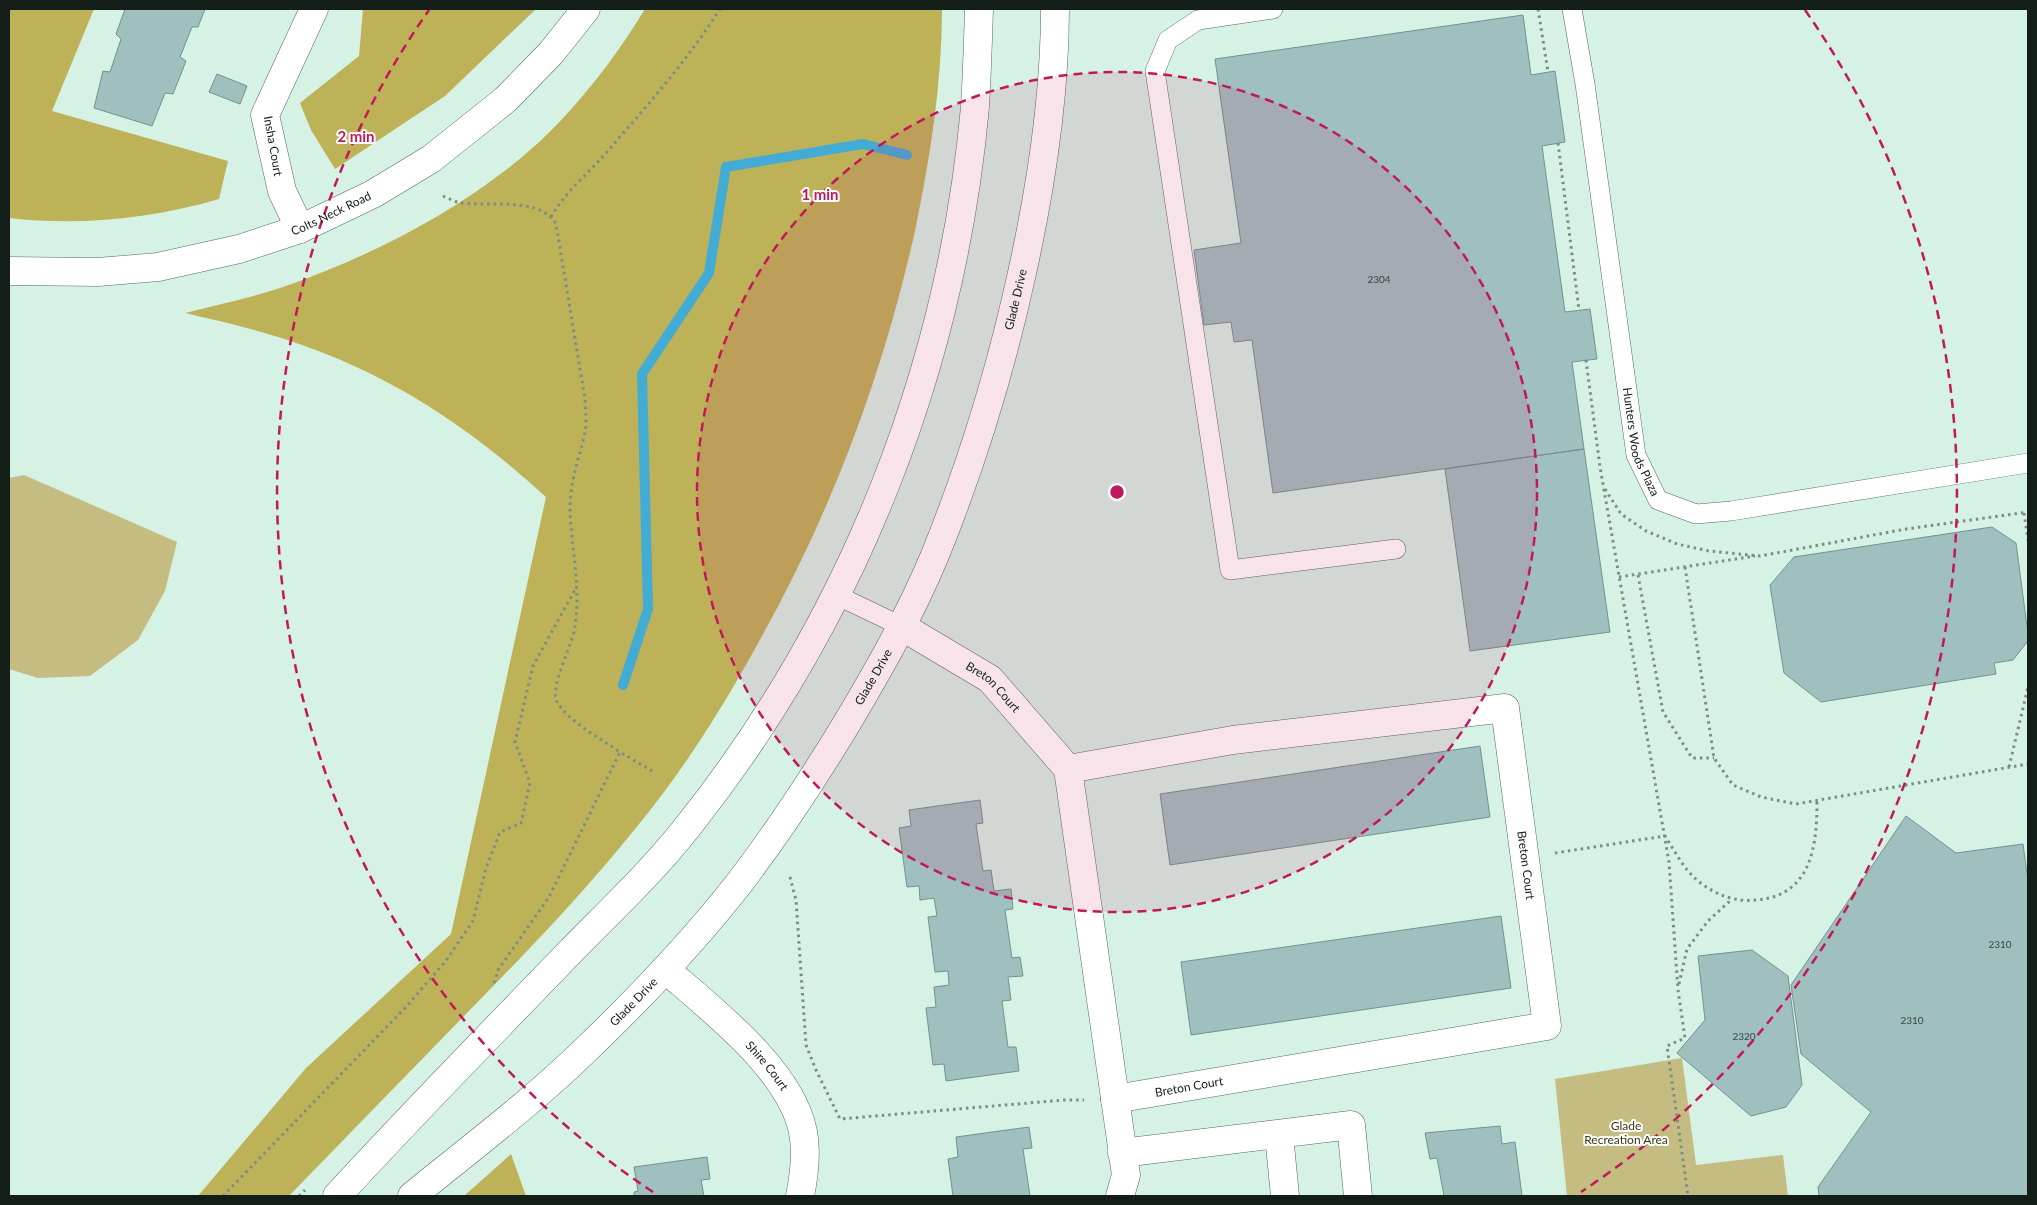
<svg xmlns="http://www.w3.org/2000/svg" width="2037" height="1205" font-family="Lato,sans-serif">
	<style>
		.green { fill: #c4bc80 }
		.forest { fill: #beb259 }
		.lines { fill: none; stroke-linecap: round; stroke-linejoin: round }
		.stream { stroke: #42acd4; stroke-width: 10 }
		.building { fill: #a0c0c0; stroke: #729191 }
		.service-casing { stroke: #536b5f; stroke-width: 20 }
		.minor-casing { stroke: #536b5f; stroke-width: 29 }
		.tertiary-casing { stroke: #536b5f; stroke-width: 29 }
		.path { stroke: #7a8e84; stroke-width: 3; stroke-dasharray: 2.5 4; stroke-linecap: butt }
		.service { stroke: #fff; stroke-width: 19 }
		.minor { stroke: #fff; stroke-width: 28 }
		.tertiary { stroke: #fff; stroke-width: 28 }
		.ring { fill: none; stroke: #c2185b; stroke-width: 2.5; stroke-dasharray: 9 6 }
		.labels { text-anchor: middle; stroke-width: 4; stroke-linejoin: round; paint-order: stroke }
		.number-label { font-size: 10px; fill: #374643 }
		.street-label { font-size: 12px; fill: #141e19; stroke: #fff }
		.park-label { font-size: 12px; fill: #3c3710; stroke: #fff }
		.centre { fill: #c2185b; stroke: #fff; stroke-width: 2.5 }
		.ring-label { font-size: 15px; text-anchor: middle; font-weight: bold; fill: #c2185b; stroke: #fff; stroke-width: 4; stroke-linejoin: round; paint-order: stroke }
	</style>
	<rect width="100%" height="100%" fill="#d5f2e4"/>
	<path class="green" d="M24 475 177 542 165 591 138 640 90 676 38 678 9 669V478Z
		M1682 1058 1696 1165 1783 1155 1788 1196H1567L1555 1079Z"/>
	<path class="forest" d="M9 9H94L52 111 228 161 219 199C151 219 80 226 9 218Z
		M363 9H536L445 96 335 169 311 130 300 103 359 56Z
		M645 9H942C942 84 930 158 915 231 883 374 833 508 762 636 725 704 684 770 635 829 582 895 524 955 465 1015 406 1076 347 1136 289 1196H198L306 1068 451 934 546 497C476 433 402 382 313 349 272 333 228 323 185 313 217 305 249 298 280 288 382 253 493 195 566 115 596 82 622 47 645 9Z
		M511 1154 526 1196H464Z"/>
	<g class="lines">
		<path class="stream" d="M623 685 648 609 642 374 709 273 726 167 863 144 907 155"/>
	</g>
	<path class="building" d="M125 9H205L198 27H192L180 57 186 61 173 94 165 93 152 126 94 108 103 71 110 72 121 39 116 34Z
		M1523 15 1531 75 1555 71 1565 142 1542 146 1565 312 1590 309 1597 359 1572 362 1584 449 1273 493 1252 340 1234 342 1231 322 1204 325 1194 250 1241 243 1215 59Z
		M217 74 247 86 240 104 209 92Z
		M1584 449 1610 632 1470 651 1445 469Z
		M1992 527 2016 543 2028 634V641L2013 660 1994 663 1996 674 1821 702 1784 673 1770 585 1794 557Z
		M1480 746 1490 817 1170 865 1160 794Z
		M980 800 983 823 976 824 983 871 991 870 994 891 1011 889 1013 909 1005 910 1012 958 1020 957 1023 976 1008 977 1011 1000 1002 1001 1008 1047H1016L1019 1071 946 1081 944 1064 933 1065 926 1008 936 1007 934 987 949 985 948 971 935 972 928 917 937 916 934 898 920 900 919 886 907 887 899 828 911 826 909 810Z
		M1906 816 1956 853 2023 844 2028 881V1196H1819L1818 1187 1871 1112 1801 1054 1791 985Z
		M1501 916 1511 988 1191 1035 1181 962Z
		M1752 950 1788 976 1802 1085 1786 1107 1751 1116 1677 1053 1705 1020 1698 956Z
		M1500 1126 1502 1144 1515 1142 1522 1196H1444L1437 1158 1430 1159 1425 1133Z
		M1029 1127 1032 1148 1023 1149 1030 1196H953L948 1159 958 1157 956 1137Z
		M707 1157 710 1179 701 1180 704 1196H634V1192L638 1191 634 1167Z"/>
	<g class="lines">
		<g class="service-casing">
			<g id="service">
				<path d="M1273 9 1198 20 1168 40 1155 71 1230 570 1396 549"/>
				<path id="s1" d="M1572 9 1585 84 1636 455 1658 500 1696 514 1731 511 2028 463"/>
				<path d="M836 595 901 626"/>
			</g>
		</g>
		<g class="minor-casing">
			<g id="minor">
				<path d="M300 229 282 191 265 115 314 9"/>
				<path id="s2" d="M901 626 990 679 1068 769 1126 1175 1120 1196"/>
				<path id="s3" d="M1068 769 1233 740 1505 708 1547 1026 1115 1099"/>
				<path id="s4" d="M665 969C711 1009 791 1070 803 1132 807 1152 804 1176 800 1196"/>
				<path d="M1279 1135 1285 1196"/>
				<path d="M1122 1153 1351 1125 1358 1196"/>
			</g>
		</g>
		<g class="tertiary-casing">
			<g id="tertiary">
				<path id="s5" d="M9 271 98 272 158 267 239 249 300 229 373 194 431 159 505 100 551 53 586 9"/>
				<path d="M337 1196C413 1113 491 1034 569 953 610 911 653 871 689 825 853 618 951 370 975 107 977 74 978 41 979 9"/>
				<path id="s6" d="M412 1196C466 1152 523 1109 574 1061 631 1007 688 948 737 886 777 834 813 779 847 723 879 669 911 613 935 555 972 464 1001 369 1022 273 1041 187 1055 98 1055 9"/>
			</g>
		</g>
		<path class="path" d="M1538 9 1548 72
			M1558 143 1579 310
			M443 196C447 198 452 200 457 202 486 208 539 195 556 224L585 399C586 412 587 425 584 437 578 461 570 484 570 508 571 547 581 587 575 626 573 645 549 687 557 702 568 721 602 740 620 752
			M551 217C565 192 588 174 606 153 646 107 687 61 720 9
			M1586 360 1600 467 1669 862 1678 990 1685 1038 1667 1046 1688 1196
			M1605 489 1621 514 1646 531 1677 544 1709 551 1760 556 1906 529 2028 512
			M2024 513 2028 540
			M1685 567 1714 758 1733 785 1761 797 1796 804 2028 764
			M1638 575 1663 712 1692 758H1714
			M1619 577 1755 556
			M2009 767 2028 687
			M1555 853 1665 836C1676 853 1685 872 1702 884 1718 896 1737 902 1756 900 1811 896 1817 847 1817 802
			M790 877 796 900 806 1045 816 1070 840 1119 1064 1100H1084
			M494 983 498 970 549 897 620 752 652 771
			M1679 984 1687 949 1708 921 1732 899
			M223 1196 406 1007 445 962 473 921 486 868 500 832 521 823 530 783 515 742 533 666 577 586
			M299 1196 305 1190"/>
		<use href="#service" class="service"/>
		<use href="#minor" class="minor"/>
		<use href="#tertiary" class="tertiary"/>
	</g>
	<circle cx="1117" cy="492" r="420" fill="#c2185b" fill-opacity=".12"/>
	<g class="ring">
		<circle cx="1117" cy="492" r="420"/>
		<path d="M653 1192A840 840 0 0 1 429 10M1805 10A840 840 0 0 1 1581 1192"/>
	</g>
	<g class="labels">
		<g class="number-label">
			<text x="1379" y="283">2304</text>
			<text x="2000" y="948">2310</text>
			<text x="1912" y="1024">2310</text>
			<text x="1744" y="1040">2320</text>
		</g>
		<g class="street-label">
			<text transform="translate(273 146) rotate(80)" y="4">Insha Court</text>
			<text dy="4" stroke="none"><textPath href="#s5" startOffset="331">Colts Neck Road</textPath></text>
			<text dy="4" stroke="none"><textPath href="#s6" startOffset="1105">Glade Drive</textPath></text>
			<text dy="4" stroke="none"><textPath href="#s1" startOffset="439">Hunters Woods Plaza</textPath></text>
			<text dy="4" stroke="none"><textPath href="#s6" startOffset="700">Glade Drive</textPath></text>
			<text dy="4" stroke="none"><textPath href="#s2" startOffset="111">Breton Court</textPath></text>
			<text dy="4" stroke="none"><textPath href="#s3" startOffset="600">Breton Court</textPath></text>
			<text dy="4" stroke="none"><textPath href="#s6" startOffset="295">Glade Drive</textPath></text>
			<text dy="4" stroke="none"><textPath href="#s4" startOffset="141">Shire Court</textPath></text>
			<text transform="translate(1189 1087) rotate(-10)" y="4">Breton Court</text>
		</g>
		<g class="park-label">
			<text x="1626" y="1130">Glade<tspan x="1626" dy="14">Recreation Area</tspan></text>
		</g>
	</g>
	<circle cx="1117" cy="492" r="8" class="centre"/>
	<g class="ring-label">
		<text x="356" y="142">2 min</text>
		<text x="820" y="200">1 min</text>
	</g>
	<rect width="2037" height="1205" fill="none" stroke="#141e19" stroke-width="20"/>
</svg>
